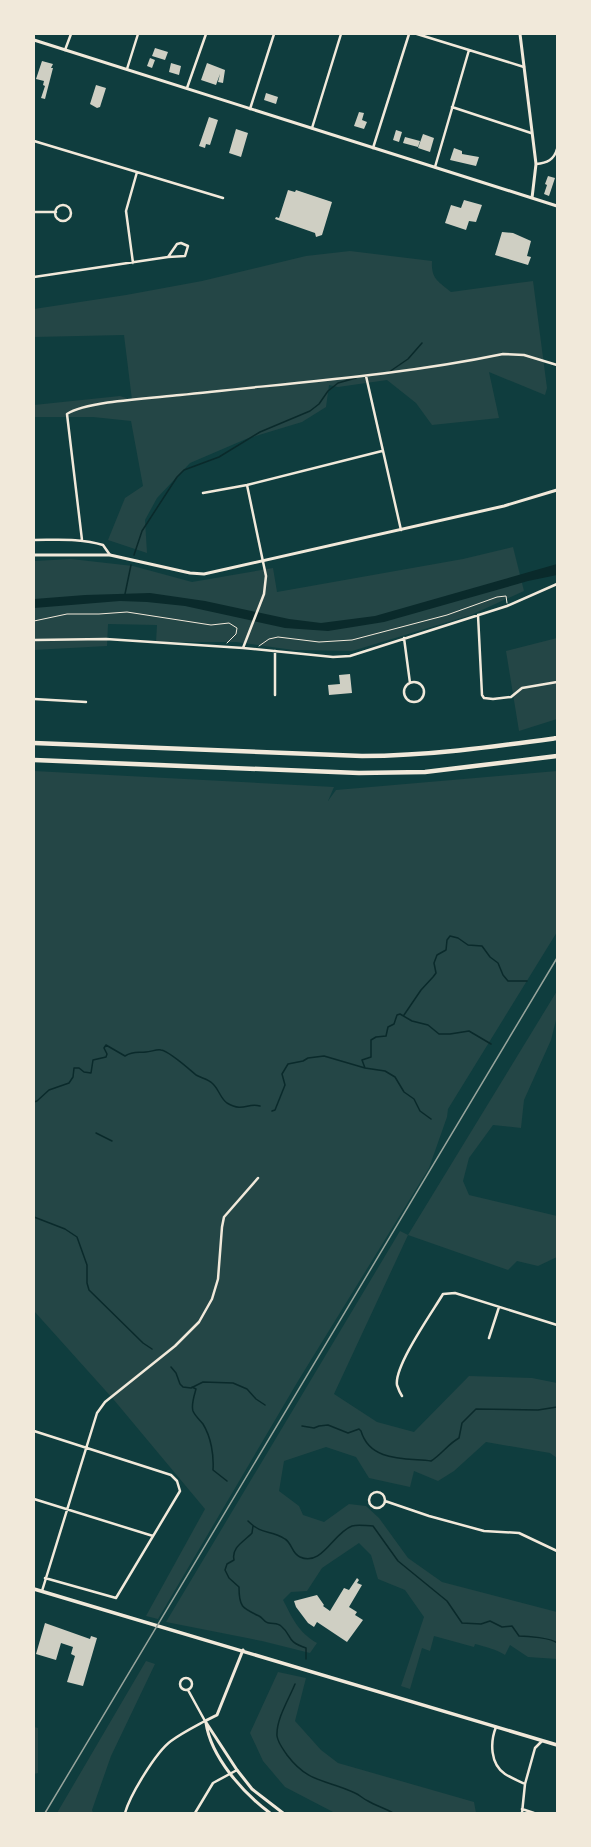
<svg xmlns="http://www.w3.org/2000/svg" width="591" height="1847" font-family="Merriweather,serif">
	<style>
		.green { fill: #244646 }
		.water { fill: #0a2a2b }
		.lines { fill: none; stroke-linecap: round; stroke-linejoin: round }
		.stream { stroke: #0a2a2b; stroke-width: 1.5 }
		.building { fill: #cfcfc3 }
		.path { stroke: #f1e9da; stroke-width: 1 }
		.minor { stroke: #f1e9da; stroke-width: 2.5 }
		.tertiary { stroke: #f1e9da; stroke-width: 3 }
		.secondary { stroke: #f1e9da; stroke-width: 3.5 }
		.motorway { stroke: #f1e9da; stroke-width: 4.5 }
		.rail { stroke: #97a49c; stroke-width: 1.5 }
	</style>
	<rect width="100%" height="100%" fill="#0f3d3e"/>
	<path class="green" d="M350 251 432 261C431 279 438 281 451 292L533 281 547 388 545 395 489 372 499 418 432 425 416 403 387 380 338 387 329 385 326 407 302 422 246 439 190 463 157 498 145 520 147 553 108 540 125 498 143 486 131 421 93 417H34V405L120 396 132 400 124 335 34 337V309L126 295 202 281 306 256Z
		M513 547 524 591 471 615 352 651 293 650 236 642H156L157 625 108 624 107 646 34 650V561L71 559 133 566 192 582 273 568 277 592 463 559Z
		M557 638V719L519 731 506 651Z
		M34 771 334 787 328 801 336 790 557 771V932L448 1109 447 1117 429 1168 298 1381 158 1619 146 1616 205 1509 114 1400 34 1311Z
		M557 991V1016L551 1040 524 1100 521 1128 493 1125 469 1158 463 1181 469 1195 557 1216V1257L538 1266 517 1261 508 1270 408 1235 334 1394 377 1422 414 1432 469 1376 532 1378 557 1383V1458L550 1453 486 1442 454 1471 438 1481 414 1471 410 1487 369 1478 356 1457 326 1447 284 1461 279 1491 299 1506 303 1515 324 1522 349 1504 366 1506 379 1518 408 1558 442 1582 557 1612V1659L528 1657 510 1645 505 1655C496 1649 486 1647 475 1644L474 1647 434 1636 430 1651 422 1648 410 1689 401 1686 424 1617 405 1590 378 1579 371 1555 359 1543 322 1568 307 1591 291 1592 283 1600C293 1619 298 1632 317 1643L310 1653 262 1641 166 1622 400 1231 408 1235Z
		M146 1661 155 1664 111 1756 92 1810 93 1813H57Z
		M278 1672 306 1678 295 1721 321 1750 338 1763 474 1802 476 1813H335L285 1787 263 1761 250 1733Z
		M34 1727 38 1728V1773L34 1774Z"/>
	<path class="water" d="M557 564V575L528 581 384 622 328 631 285 628 185 606 147 602 120 601 34 608V599L85 595 150 593 205 601 289 619 321 623 375 616Z"/>
	<g class="lines">
		<path class="stream" d="M389 372 408 359 422 343
			M134 555 142 531 177 477 184 470 219 457 260 432 310 411 319 404 328 391 338 383 356 378
			M125 594 131 565
			M404 1015 421 990 433 977 436 973 434 963 437 955 446 950 447 940 450 936 458 938 468 945 482 946 490 957 498 963 503 975 508 981H527
			M365 1068 362 1060 371 1057V1040L376 1037 386 1036 388 1027 394 1024 397 1015 400 1014 412 1021 428 1025 439 1034H450L469 1031 491 1044
			M34 1102 37 1101 49 1090 69 1083 73 1077 74 1068H79L84 1072 91 1073 93 1060 106 1057 107 1054 104 1048 106 1045 125 1056C133 1051 138 1053 146 1052 151 1052 156 1049 161 1050 169 1051 189 1069 196 1075 201 1078 208 1079 212 1083 219 1089 220 1098 227 1103 244 1113 247 1102 260 1106
			M272 1111 275 1110 285 1085 282 1074 288 1064 303 1061 308 1058 324 1056 365 1068 385 1071 395 1077 404 1092 414 1099 420 1111 431 1119
			M96 1133 112 1141
			M34 1217 65 1229 77 1237 87 1265V1283L89 1290 143 1343 152 1349
			M171 1367 176 1373 180 1384 183 1387 191 1388 203 1382 233 1383 247 1389 256 1399 265 1405
			M192 1387 196 1389C194 1396 191 1405 193 1411 195 1416 200 1420 203 1424 211 1437 214 1455 213 1470L227 1481
			M302 1426 314 1428 319 1426 328 1425 348 1433 359 1429 361 1431C370 1462 405 1458 431 1461 441 1455 448 1444 459 1438L462 1423 476 1409 538 1410 557 1407
			M248 1521C263 1536 270 1529 285 1539 292 1543 292 1554 300 1557 322 1567 333 1533 352 1526 359 1524 366 1526 373 1526L398 1561 447 1601 462 1623 481 1624 490 1621 502 1627 512 1626 519 1636C527 1636 552 1638 557 1643
			M253 1526 252 1533C245 1541 231 1547 234 1560L227 1564 225 1570 229 1578 239 1587C239 1607 242 1608 259 1616 263 1618 265 1623 269 1623 274 1624 278 1623 281 1626 293 1636 285 1641 306 1648V1659
			M295 1684C289 1699 276 1719 277 1736 278 1743 283 1749 287 1755 309 1784 326 1779 355 1793 360 1795 363 1799 368 1801 376 1806 385 1808 393 1813
			M404 1813H414"/>
	</g>
	<path class="building" d="M155 48 168 52 165 60 152 56Z
		M150 58 155 60 152 68 147 66Z
		M42 61 53 64 51 68H53L45 99 41 98 45 86 43 85 44 81 36 79Z
		M171 63 181 66 179 75 169 72Z
		M207 63 225 70 223 83 218 82 220 74 216 85 201 80Z
		M96 85 106 88 100 107 97 108 90 104Z
		M266 93 278 97 276 104 264 100Z
		M359 112 364 113 362 120 367 122 364 129 354 126Z
		M209 117 218 120 210 145 206 144 205 148 199 146Z
		M236 129 248 133 241 157 229 153Z
		M396 130 402 132 399 142 393 140Z
		M423 134 434 138 430 152 418 148Z
		M405 137 420 141 418 147 403 143Z
		M454 148 462 151V154L479 157 476 166 450 160Z
		M548 176 555 178 549 196 544 194 547 185 545 184Z
		M288 190 295 192 296 190 332 202 322 235 316 237 315 233 275 219 276 217 279 218Z
		M464 200 482 205 476 222 469 221 466 230 445 223 451 205 461 208Z
		M502 232 513 233 531 241 527 256 531 257 528 265 495 255Z
		M350 674 352 693 329 695 328 685 340 684 339 675Z
		M357 1578 359 1580 357 1583 362 1585 349 1607 357 1612 355 1615 363 1620 347 1642 317 1622 314 1627 308 1623 296 1607 294 1601 317 1595 324 1605 323 1606 330 1611 344 1588 349 1590Z
		M45 1623 90 1639 91 1636 97 1638 83 1686 67 1682 75 1656 71 1654 73 1647 61 1643 56 1660 36 1654Z"/>
	<g class="lines">
		<path class="path" d="M34 621 67 614H99L127 612 211 625 229 623 237 628 236 634 227 643
			M259 646 269 639 278 637 319 642 352 640 447 615 497 597 506 596 507 603"/>
		<path class="minor" d="M417 34 524 67
			M65 50 71 34
			M127 69 138 34
			M187 88 206 34
			M452 107 531 133
			M250 109 274 34
			M312 128 341 34
			M34 141 223 198
			M373 148 409 34
			M536 164C547 163 554 160 557 149
			M435 167 469 50
			M55 213a8 8 0 1 1 16 0a8 8 0 1 1-16 0Z
			M34 212H56
			M133 263 126 211 137 172
			M34 277 168 257 185 256 188 246 181 243 177 244 168 257
			M366 376 401 530
			M203 493 247 485 382 451
			M34 540C57 540 81 538 103 545L110 555
			M82 540 67 414C87 401 154 398 180 395 288 383 397 376 503 354L524 355 557 365
			M478 615 482 695 484 698 493 699 511 697 522 688 557 682
			M404 638 410 683
			M34 640 106 639 243 648 333 657 350 656 507 606 557 584
			M243 648 264 594 266 576 247 485
			M404 692a10 10 0 1 1 20 0a10 10 0 1 1-20 0Z
			M275 695V651
			M34 699 86 702
			M489 1338 499 1307
			M402 1396C400 1393 398 1388 397 1385 394 1366 433 1311 443 1294L455 1293 557 1325
			M34 1431 171 1475 177 1481 180 1491 116 1598 45 1578
			M369 1500a8 8 0 1 1 16 0a8 8 0 1 1-16 0Z
			M34 1499 153 1536
			M385 1501 429 1516 484 1531 519 1533 557 1551
			M42 1591 97 1413 105 1402 175 1346 199 1322 212 1299 218 1279 222 1227 224 1217 258 1178
			M180 1684a6 6 0 1 1 12 0a6 6 0 1 1-12 0Z
			M496 1727C490 1742 490 1764 505 1774 511 1778 519 1781 525 1784
			M522 1809 534 1813
			M125 1813C130 1795 156 1752 171 1741 182 1733 194 1727 205 1721L188 1690
			M195 1813 213 1783 237 1770
			M522 1813 525 1784 535 1748 542 1741"/>
		<path class="tertiary" d="M520 34 536 164 532 198
			M34 40 557 206
			M34 555H110L190 573 204 574 504 506 557 490
			M205 1721 237 1770 252 1789 283 1813
			M205 1721 217 1715 243 1650
			M206 1723C211 1757 243 1793 270 1813"/>
		<path class="secondary" d="M34 1589 557 1745"/>
		<path class="motorway" d="M34 743 362 756C428 756 492 747 557 738
			M34 760 359 773 425 772 557 756"/>
		<path class="rail" d="M45 1813 557 958"/>
	</g>
	<rect width="591" height="1847" fill="none" stroke="#f1e9da" stroke-width="70"/>
</svg>
